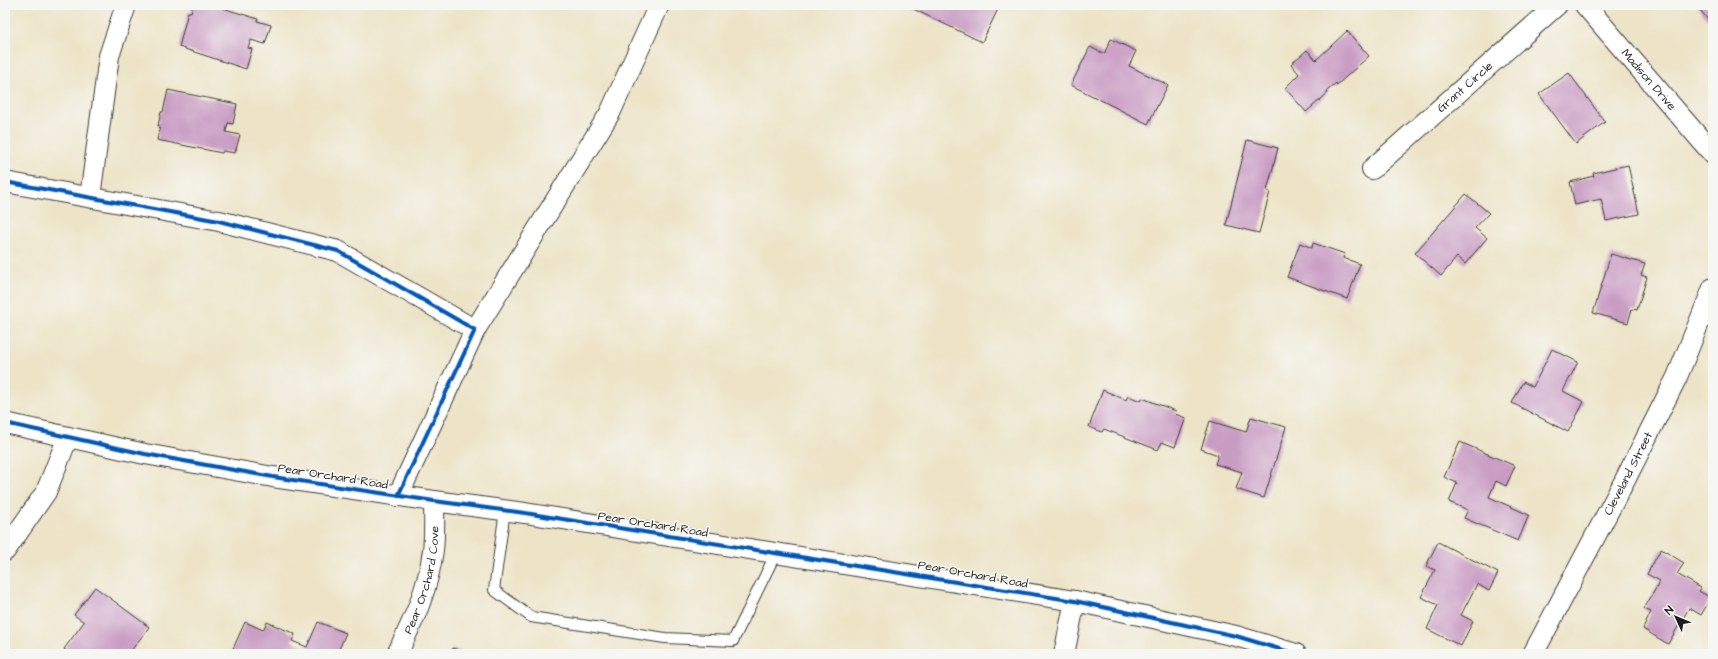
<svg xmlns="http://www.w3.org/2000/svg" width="1718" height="659" font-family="'Architects Daughter',sans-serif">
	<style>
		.building { fill: #c99cc4 }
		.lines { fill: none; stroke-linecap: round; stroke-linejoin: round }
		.lane-casing { stroke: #3b3a36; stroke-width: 12 }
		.street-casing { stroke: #3b3a36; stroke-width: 22 }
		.lane { stroke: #fff; stroke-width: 10 }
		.street { stroke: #fff; stroke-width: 20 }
		.cycleway-casing { stroke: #f6f6f2; stroke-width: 6 }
		.cycleway { stroke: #0057b8; stroke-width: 4 }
		.labels { text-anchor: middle; stroke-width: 3.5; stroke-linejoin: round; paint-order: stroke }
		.street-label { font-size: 12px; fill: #1c1c1c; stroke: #f6f6f2 }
	</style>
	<rect width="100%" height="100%" fill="#f6f6f2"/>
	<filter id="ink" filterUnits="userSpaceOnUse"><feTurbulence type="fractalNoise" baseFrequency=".025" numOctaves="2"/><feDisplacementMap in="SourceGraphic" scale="8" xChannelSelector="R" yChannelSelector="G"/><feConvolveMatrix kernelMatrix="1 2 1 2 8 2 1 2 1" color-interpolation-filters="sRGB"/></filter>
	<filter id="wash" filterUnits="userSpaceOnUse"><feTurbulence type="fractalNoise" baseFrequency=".012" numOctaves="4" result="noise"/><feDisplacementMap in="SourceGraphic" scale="16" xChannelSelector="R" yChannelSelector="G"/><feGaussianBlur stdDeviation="0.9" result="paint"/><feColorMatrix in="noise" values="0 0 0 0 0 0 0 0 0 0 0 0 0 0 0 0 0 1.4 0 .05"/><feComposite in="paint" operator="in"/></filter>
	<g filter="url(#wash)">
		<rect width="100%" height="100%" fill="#ede4c8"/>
		<g id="blocks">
			<path class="building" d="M193 5H213L258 19 257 21 271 25 265 44 251 40 248 48 252 49 246 69 179 47 188 12H191Z
				M908 5H1000L982 42 907 6Z
				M1696 5H1713V26Z
				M1347 31 1369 56 1337 85 1336 83 1327 91 1328 93 1306 112 1285 88 1299 74 1291 64 1307 50 1316 60Z
				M1111 39 1136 51 1129 66 1168 85 1148 124 1071 85 1090 47 1104 54Z
				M1569 73 1605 122 1576 144 1539 94Z
				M168 90 237 104 233 124 228 123 226 132 240 135 235 153 223 151 222 153 157 140 160 126H158L161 112H163Z
				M1247 140 1278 148 1267 191 1270 192 1259 233 1226 225Z
				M1628 165 1639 214 1606 221 1601 199 1575 205 1570 182 1594 176 1593 173Z
				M1466 194 1489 213 1475 228 1487 238 1465 264 1457 257 1441 276 1415 253Z
				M1300 243 1312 248 1313 243 1345 254 1343 258 1360 264 1347 299 1287 277Z
				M1611 254 1645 264 1641 275 1647 277 1637 310 1632 309 1628 323 1593 313Z
				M1552 349 1578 362 1563 391 1584 402 1568 432 1512 403 1523 382 1533 387Z
				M1103 390 1126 400 1128 396 1141 401 1142 398 1176 411 1175 414 1186 418 1175 447 1162 442 1158 450 1104 429 1102 432 1089 427Z
				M1251 417 1286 427 1264 498 1236 489 1242 472 1215 464 1218 455 1201 449 1210 421 1246 432Z
				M1460 442 1515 466 1506 486 1496 481 1489 497 1529 515 1518 541 1464 518 1468 510 1449 502 1457 483 1444 477Z
				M1438 542 1498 573 1489 591 1477 584 1461 615 1473 621 1461 646 1427 629 1438 605 1421 597 1435 570 1426 566Z
				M1661 549 1684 563 1677 574 1701 588 1699 591 1711 598 1701 615 1689 608 1668 644 1643 629 1651 612 1644 609 1660 581 1647 574Z
				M95 587 149 627 131 651 134 653 133 654H70L64 649 84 622 74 615Z
				M245 622 263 630 267 622 295 634 292 641 307 647 318 622 346 633 337 654H240L232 651Z
				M453 648 466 654H450Z"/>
		</g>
	</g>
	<g filter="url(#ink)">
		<use href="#blocks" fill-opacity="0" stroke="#3b3a36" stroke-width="1"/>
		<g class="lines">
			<g class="lane-casing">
				<path id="lane" d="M505 510 494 590 531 617 665 638 733 641 776 553"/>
			</g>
			<g class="street-casing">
				<g id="street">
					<path id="s1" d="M1585 5 1713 154"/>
					<path id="s2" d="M1372 169 1557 5"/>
					<path d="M5 182 219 221 338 251 475 330 398 496"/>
					<path d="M90 197 109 56 126 5"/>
					<path d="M475 330 610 113 659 5"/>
					<path d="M5 423 145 454 273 477 434 501 525 513 1075 601 1236 636 1296 654"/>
					<path d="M5 551 46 492 68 437"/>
					<path id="s3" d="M397 654C414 619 428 590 433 550 435 535 434 517 434 501"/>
					<path d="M1064 654 1075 601"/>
					<path id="s4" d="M1533 654 1625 480 1677 377 1713 288"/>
				</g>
			</g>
			<use href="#lane" class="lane"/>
			<use href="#street" class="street"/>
			<g class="cycleway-casing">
				<path id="cycleway" d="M5 182 219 221 338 251 475 330 398 496
					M5 423 145 454 273 477 434 501 525 513 1075 601 1236 636 1296 654"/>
			</g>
			<use href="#cycleway" class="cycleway"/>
		</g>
	</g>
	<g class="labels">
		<g class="street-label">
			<text dy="4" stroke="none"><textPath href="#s1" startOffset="98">Madison Drive</textPath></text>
			<text dy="4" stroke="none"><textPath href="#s2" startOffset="124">Grant Circle</textPath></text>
			<text dy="4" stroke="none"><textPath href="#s4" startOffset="204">Cleveland Street</textPath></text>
			<text transform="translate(333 476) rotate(9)" y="4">Pear Orchard Road</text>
			<text transform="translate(653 524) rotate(9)" y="4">Pear Orchard Road</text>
			<text transform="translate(973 574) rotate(10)" y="4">Pear Orchard Road</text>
			<text dy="4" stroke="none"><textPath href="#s3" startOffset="79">Pear Orchard Cove</textPath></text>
		</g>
	</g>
	<rect width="1718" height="659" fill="none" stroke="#f6f6f2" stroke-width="20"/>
	<g transform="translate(1676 617) rotate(314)" stroke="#f6f6f2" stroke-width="3" paint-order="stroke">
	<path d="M0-3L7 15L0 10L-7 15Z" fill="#1c1c1c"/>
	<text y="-6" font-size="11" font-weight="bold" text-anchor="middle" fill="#1c1c1c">N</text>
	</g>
</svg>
